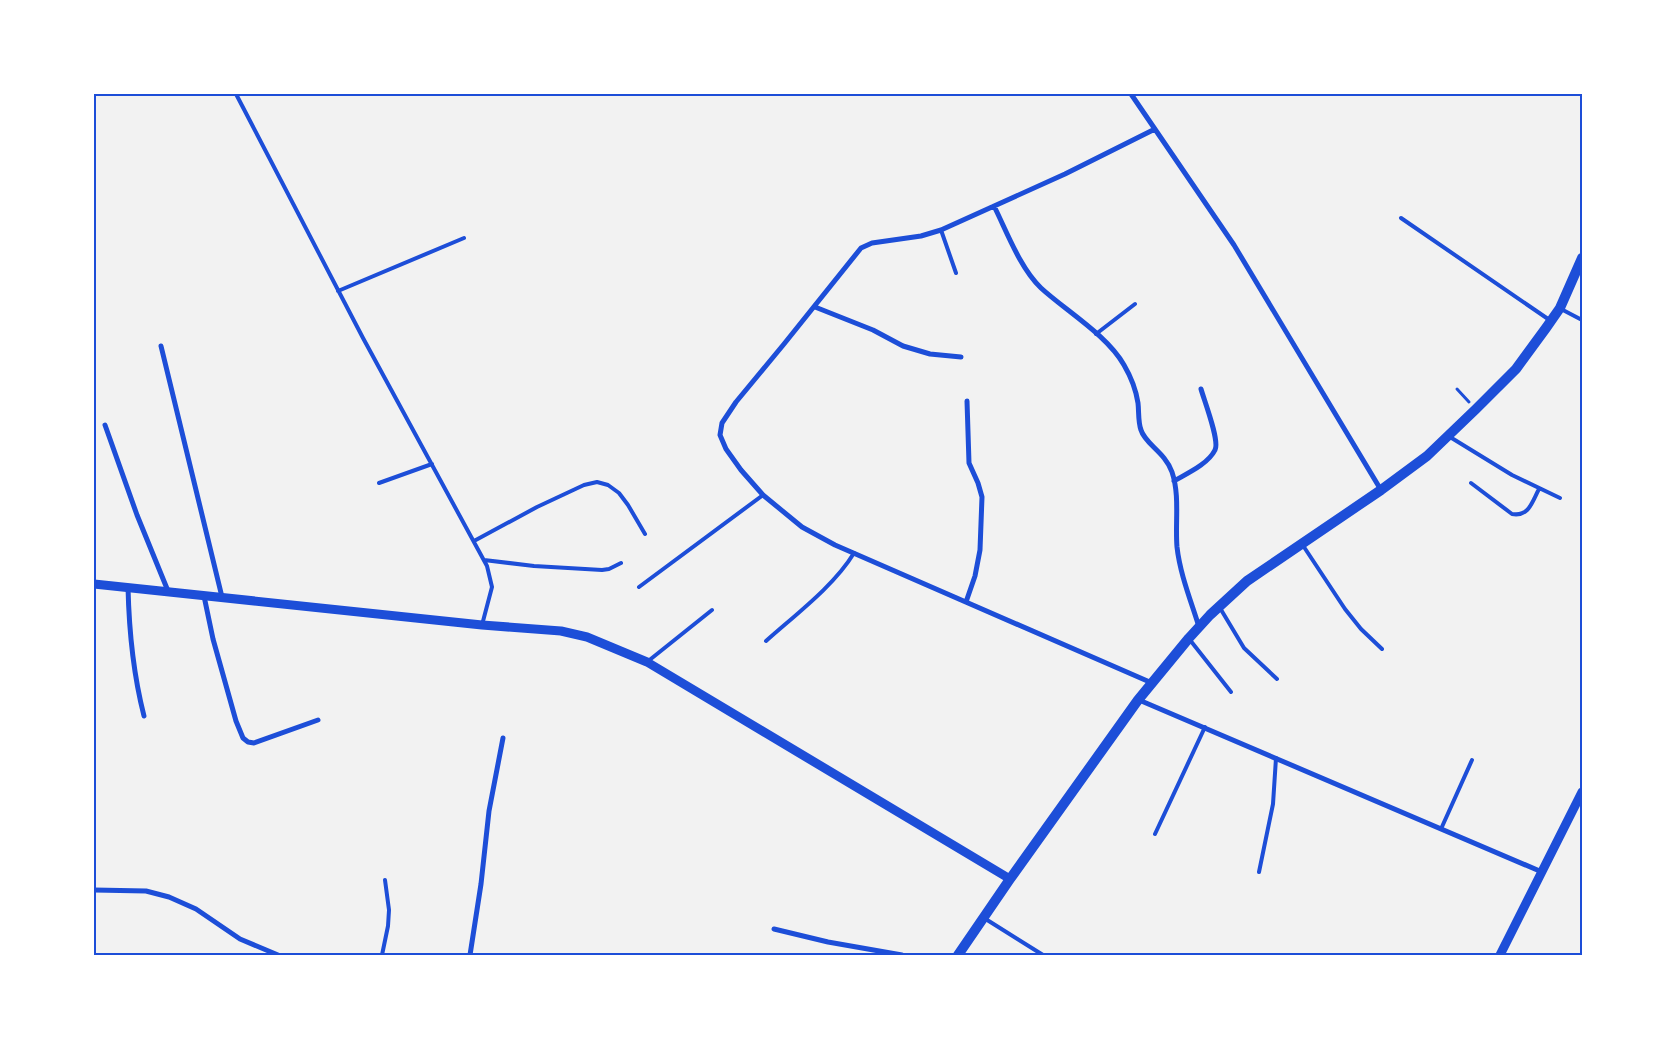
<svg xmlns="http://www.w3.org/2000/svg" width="1676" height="1049" font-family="'Archivo Narrow',sans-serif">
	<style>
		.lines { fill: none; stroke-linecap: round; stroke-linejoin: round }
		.path { stroke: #1d4ed8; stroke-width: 3 }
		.service { stroke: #1d4ed8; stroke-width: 4 }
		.minor { stroke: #1d4ed8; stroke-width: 5 }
		.tertiary { stroke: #1d4ed8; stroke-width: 9 }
		.secondary { stroke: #1d4ed8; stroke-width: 10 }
		.neatline { fill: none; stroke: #1d4ed8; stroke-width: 2 }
	</style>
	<rect width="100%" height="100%" fill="#f2f2f2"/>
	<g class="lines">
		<path class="path" d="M1457 389 1469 402"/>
		<path class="service" d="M236 94 363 338 487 566 492 587 482 625
			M1401 218 1551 321
			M941 230 956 273
			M338 291 464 238
			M1561 309 1582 320
			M1096 334 1135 304
			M1450 437 1512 475 1560 498
			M379 483 432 464
			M1471 483 1512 514C1529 517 1532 502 1539 489
			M474 541 537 507 584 485 597 482 608 485 619 493 628 505 645 534
			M1302 544 1345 609 1361 629 1382 649
			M484 560 534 566 602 570 609 569 621 563
			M639 587 763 495
			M1220 608 1244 648 1277 679
			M1190 640 1231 692
			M766 641C795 615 834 586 854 553
			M647 662 712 610
			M1441 829 1472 760
			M1155 834 1205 727
			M1259 872 1273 804 1276 758
			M984 918 1043 955
			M382 955 388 926 389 910 385 880"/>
		<path class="minor" d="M1131 94 1234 245 1381 490
			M994 206C1007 232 1020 268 1041 288 1066 311 1107 335 1124 365 1131 377 1136 390 1138 403 1139 412 1138 422 1141 430 1145 444 1165 452 1172 472 1180 496 1175 522 1177 547 1180 574 1191 601 1199 627
			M815 307 873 330 903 346 930 354 961 357
			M161 346 222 597
			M105 425 137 515 168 591
			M1174 481C1188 473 1208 464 1215 450 1220 441 1204 400 1201 389
			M128 587C129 631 133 673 144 716
			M204 596 213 639 236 721 243 738 248 742 254 743 318 720
			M966 602 975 576 980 550 982 497 978 483 969 463 967 401
			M1152 683 835 545 802 527 763 495 741 470 726 449 720 435 722 423 736 402 784 344 861 248 872 243 921 236 941 230 1065 174 1155 129
			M1139 700 1542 872
			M94 890 146 891 169 897 196 909 240 939 278 955
			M774 929 828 942 902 955
			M470 955 481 884 489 811 503 738"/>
		<path class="tertiary" d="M94 584 482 625 561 631 587 637 647 662 1010 879
			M1500 955 1582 792"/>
		<path class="secondary" d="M958 955 1010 879 1138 700 1189 638 1210 615 1247 581 1381 490 1427 456 1476 409 1516 369 1546 328 1560 308 1582 258"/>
	</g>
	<rect width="1676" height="1049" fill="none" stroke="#ffffff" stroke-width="190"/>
	<rect x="95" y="95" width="1486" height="859" class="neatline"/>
</svg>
